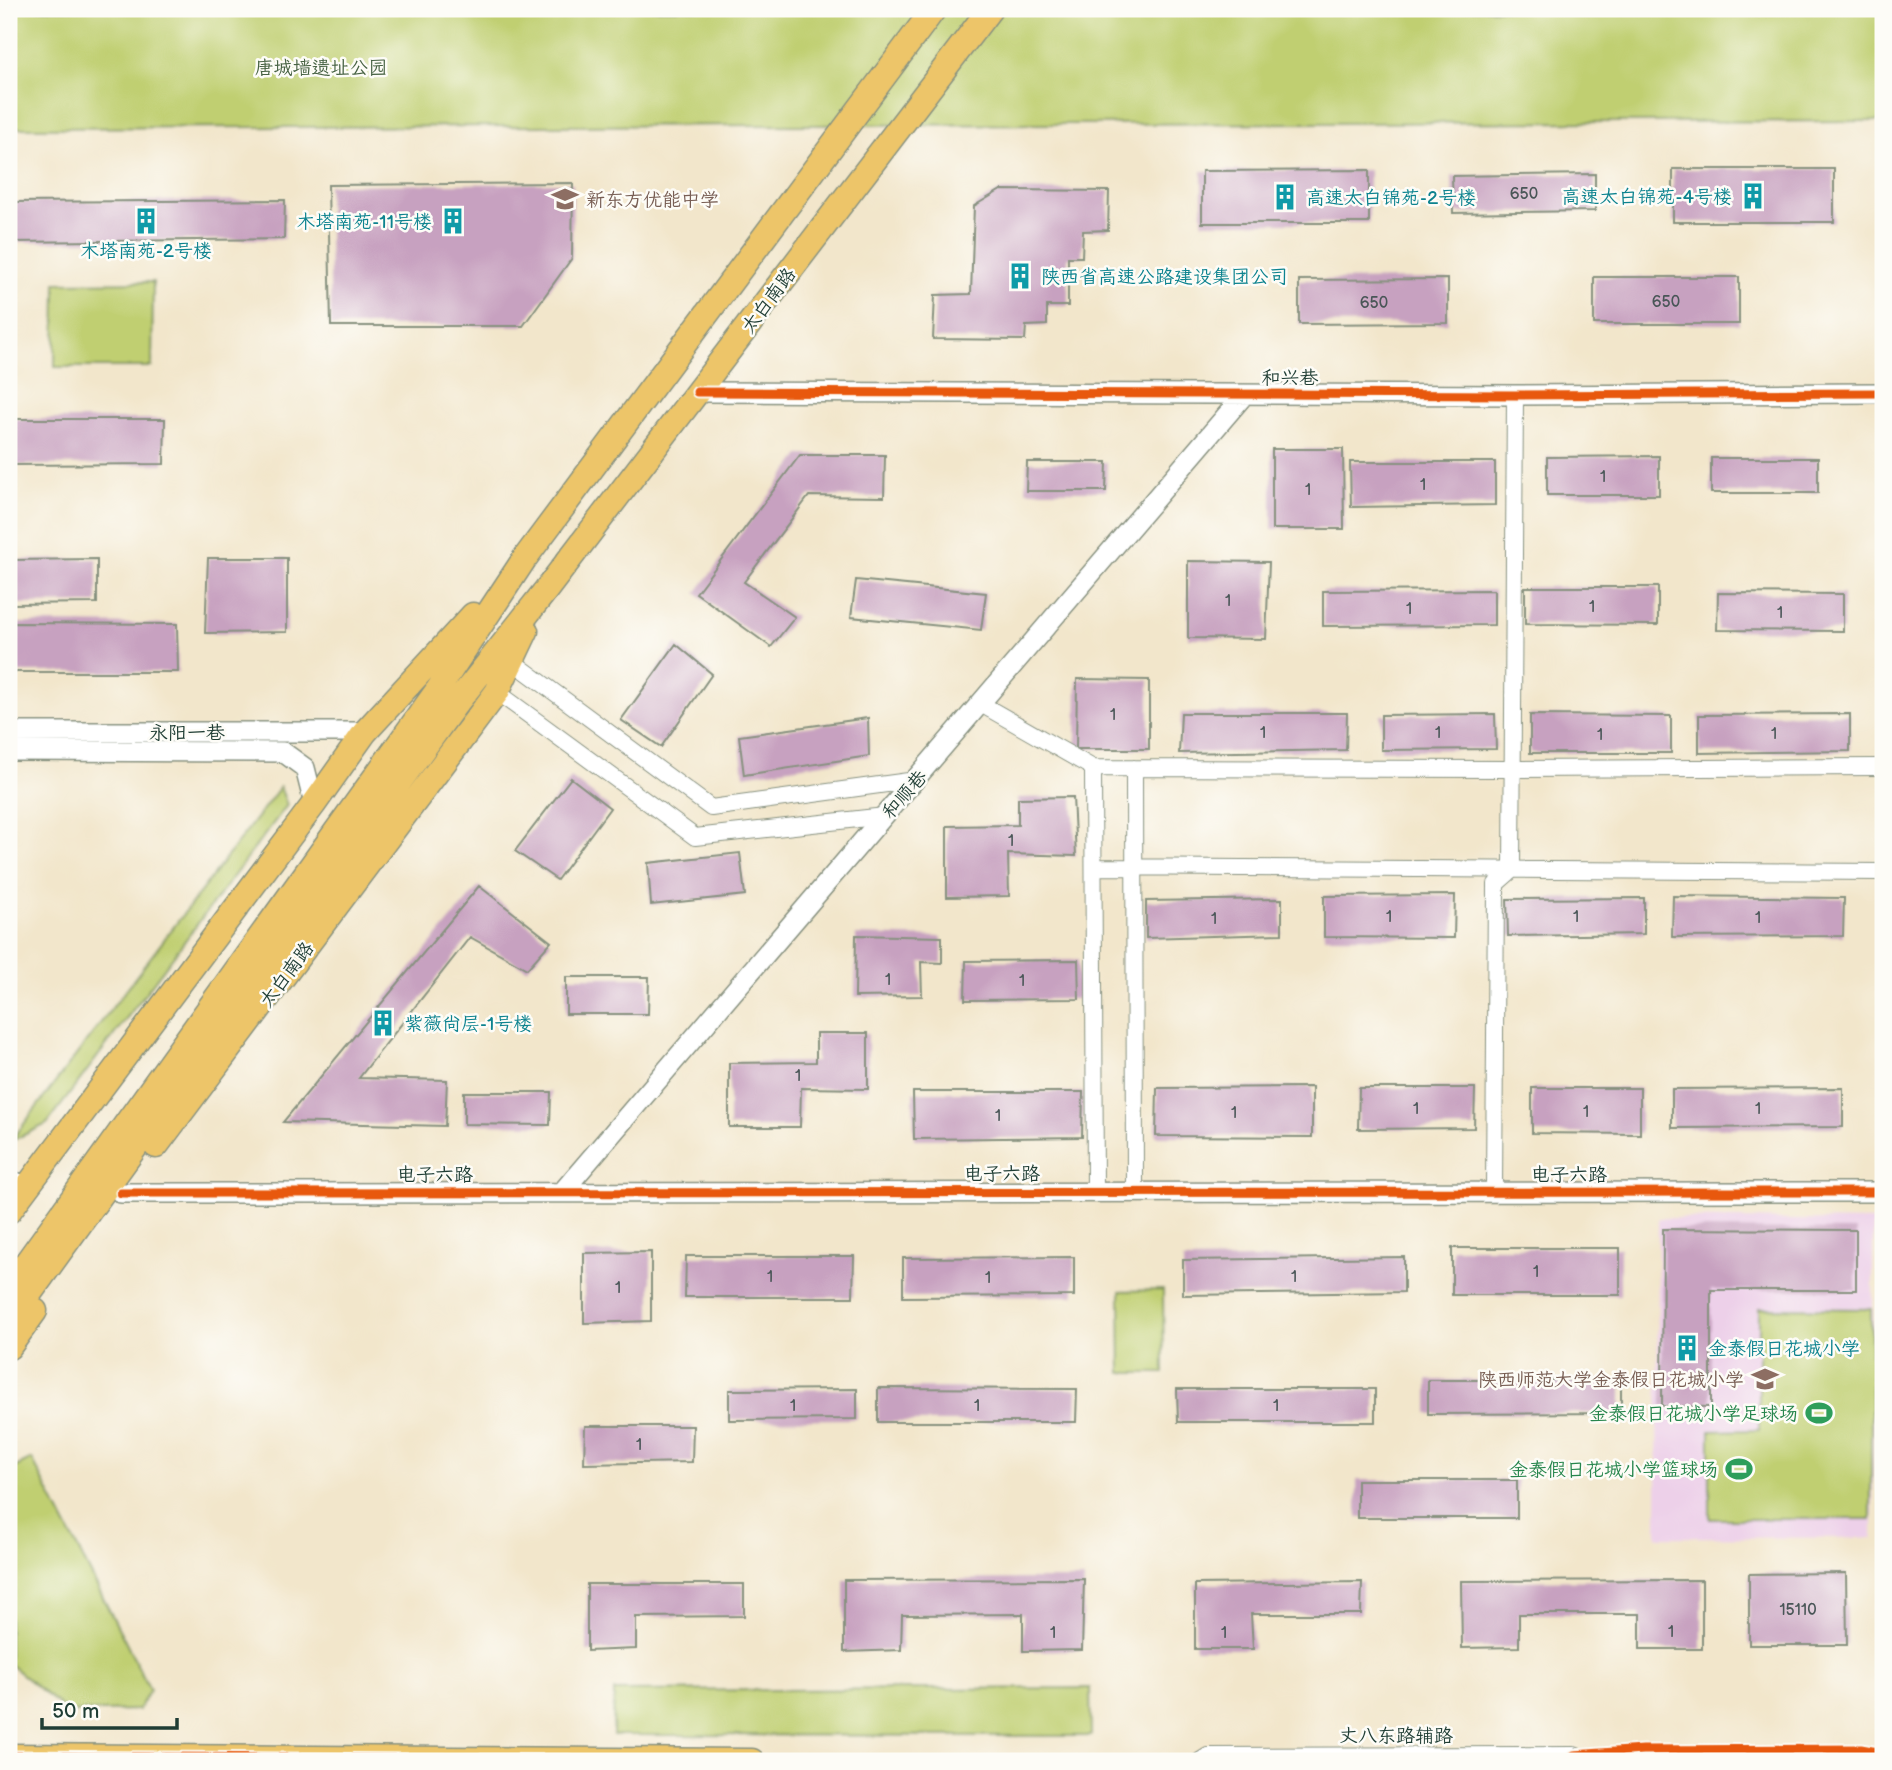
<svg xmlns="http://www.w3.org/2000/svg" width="1892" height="1770" font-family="'Balsamiq Sans','LXGW WenKai TC',sans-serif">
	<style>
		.built { fill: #edd0e9 }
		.green { fill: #c0cf71; stroke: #708652; stroke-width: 2 }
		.building { fill: #c7a1c0 }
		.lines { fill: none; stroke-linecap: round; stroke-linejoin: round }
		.minor-casing { stroke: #889280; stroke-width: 18 }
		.tertiary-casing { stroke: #889280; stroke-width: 22 }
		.primary-casing { stroke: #889280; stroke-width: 27 }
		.minor { stroke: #fff; stroke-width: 16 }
		.tertiary { stroke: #fff; stroke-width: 19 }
		.primary { stroke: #edc569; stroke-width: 24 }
		.cycleway-casing { stroke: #fdfcf7; stroke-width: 13 }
		.cycleway { stroke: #e8590c; stroke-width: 9 }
		.labels { text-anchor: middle; stroke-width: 5; stroke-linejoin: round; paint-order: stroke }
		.number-label { font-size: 16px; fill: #495657 }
		.park-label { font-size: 19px; fill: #476243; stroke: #fdfcf7 }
		.culture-label { font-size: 19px; fill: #0d838f; stroke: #fdfcf7; text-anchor: start }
		.education-label { font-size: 19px; fill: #785e54; stroke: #fdfcf7; text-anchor: start }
		.street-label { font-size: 19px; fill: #1f3d34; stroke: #fdfcf7 }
		.leisure-label { font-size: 19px; fill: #27864d; stroke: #fdfcf7; text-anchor: end }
	</style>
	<rect width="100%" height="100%" fill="#fdfcf7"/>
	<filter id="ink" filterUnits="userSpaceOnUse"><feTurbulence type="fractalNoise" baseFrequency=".0143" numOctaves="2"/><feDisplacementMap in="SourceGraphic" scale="14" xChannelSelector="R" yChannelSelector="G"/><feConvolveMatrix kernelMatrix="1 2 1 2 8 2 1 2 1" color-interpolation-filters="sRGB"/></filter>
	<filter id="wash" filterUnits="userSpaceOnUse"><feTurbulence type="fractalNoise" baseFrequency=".00686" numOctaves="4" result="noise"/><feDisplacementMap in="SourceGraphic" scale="28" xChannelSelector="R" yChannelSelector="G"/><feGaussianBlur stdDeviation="1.57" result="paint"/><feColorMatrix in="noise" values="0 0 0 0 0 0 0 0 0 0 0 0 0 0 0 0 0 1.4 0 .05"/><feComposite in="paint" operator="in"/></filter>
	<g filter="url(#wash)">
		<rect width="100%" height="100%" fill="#f2e6cb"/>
		<path class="built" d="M1658 1218 1873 1221V1538L1657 1537Z"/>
		<path class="green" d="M9 9H1883V121L9 128Z
			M153 282 152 367H55L56 283Z
			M280 787 287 805 47 1124 11 1141Z
			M1163 1290 1164 1373H1121L1120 1291Z
			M1759 1308 1871 1309V1519H1710V1431L1759 1430Z
			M32 1459 150 1690 138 1710 68 1712 9 1664V1476L14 1468Z
			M1090 1688 1091 1736 613 1735 614 1691Z"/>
		<g id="blocks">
			<path class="building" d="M1673 169H1834V222H1673Z
				M1369 170V223H1202V171Z
				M1595 174V211L1453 213 1452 176Z
				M573 183 572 258 523 326H331L328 185Z
				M1001 190 1109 191 1108 230 1083 231 1082 257H1068V306H1047V325L1026 326 1025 340 933 339 935 295 971 294 974 206Z
				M285 200 284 239 9 242V202Z
				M1594 277H1739V324H1594Z
				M1448 279V323L1299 324V280Z
				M9 419H165L164 464 9 465Z
				M1272 449H1343L1344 529H1272Z
				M800 455H885L884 497 809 496 744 582 795 617 771 647 696 593Z
				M1659 456V495H1547V457Z
				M1711 458H1818V493H1711Z
				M1027 462H1107L1106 491H1026Z
				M1350 462H1495V505L1351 507Z
				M208 558H287V632L205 633Z
				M97 559V603L9 604V560Z
				M1188 561 1269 562 1266 639 1188 638Z
				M856 580 986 593 981 630 851 617Z
				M1525 587H1658V625L1525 624Z
				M1494 590V625L1323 626V591Z
				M1718 593 1843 594V631L1717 630Z
				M9 623 177 624 178 672H9Z
				M676 644 712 674 661 747 621 720Z
				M1077 679 1149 680V749H1076Z
				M1181 713H1347L1346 750 1179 753Z
				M1495 714 1496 749 1381 750V715Z
				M1850 714V751L1699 753V715Z
				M1530 715 1671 716V753H1530Z
				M868 718 869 756 744 775 739 736Z
				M571 778 610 808 557 880 515 851Z
				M1073 797 1076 856 1008 854 1009 896 947 897V826L1018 825V798Z
				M740 853 745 895 651 905 648 863Z
				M479 886 551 942 527 969 470 937 359 1078 447 1080 445 1126 283 1122Z
				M1455 895 1454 938 1324 937V896Z
				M1673 896 1844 898 1843 936 1672 937Z
				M1644 898V934L1508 936 1507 899Z
				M1282 899V934L1146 938V901Z
				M856 935 942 937V963L921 962 922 996 855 997Z
				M1078 960 1079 999 965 1000 966 961Z
				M566 977H649L648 1014H566Z
				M816 1033H868V1089L801 1088 800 1127H729V1063L816 1062Z
				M1312 1087V1137L1156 1136 1157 1088Z
				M1359 1088H1475L1474 1128 1358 1129Z
				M1532 1088H1640V1134L1532 1133Z
				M1843 1088V1127L1672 1128V1089Z
				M464 1092H551L550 1125 464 1124Z
				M913 1092H1083L1082 1137 914 1139Z
				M1663 1229 1856 1230V1290H1711V1407L1662 1406Z
				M1452 1248H1620V1295H1452Z
				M651 1252V1321L584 1323V1253Z
				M686 1256H854L853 1297H685Z
				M1074 1257V1296L903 1297V1258Z
				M1404 1257V1292L1183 1295V1260Z
				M1428 1380H1621V1413L1428 1414Z
				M878 1388 1077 1389 1076 1422H878Z
				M857 1389V1419L729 1420V1390Z
				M1177 1389H1375V1422H1178Z
				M585 1426H693L692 1462 584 1464Z
				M1357 1480H1517V1518H1357Z
				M1846 1573 1847 1645H1749V1574Z
				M1084 1579 1082 1650 1023 1651V1614L902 1615 901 1650 844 1652V1580Z
				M1702 1580V1649H1640V1614H1519V1647L1462 1648 1461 1581Z
				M1362 1582 1361 1614H1251L1253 1649H1195V1584Z
				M587 1584H744V1616L636 1617V1649L587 1651Z"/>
		</g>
	</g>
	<g filter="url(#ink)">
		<use href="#blocks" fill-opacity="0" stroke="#889280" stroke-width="2"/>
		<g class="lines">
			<g class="minor-casing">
				<path id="minor" d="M512 661 711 808 916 780
					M497 692 695 837 885 816
					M981 704 1093 768 1513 769 1883 767
					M1093 768 1095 1191
					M1134 768 1135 1191
					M1094 867 1883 872
					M1494 1191 1496 884 1512 870 1515 395
					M1200 1761 1208 1756 1574 1755 1592 1761"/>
			</g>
			<g class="tertiary-casing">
				<path id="tertiary" d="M697 392 1515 395 1883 393
					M9 732H365
					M9 751 283 752 305 768 314 804
					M9 1181 28 1185
					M563 1191 1244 395
					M121 1193 1883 1192"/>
			</g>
			<g class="primary-casing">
				<path id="primary" d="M156 1146 497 692 526 631
					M9 1211 314 804 365 732 473 615
					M9 1287 437 691 525 558 934 9
					M9 1322 455 705 546 590 990 9
					M9 1347 35 1311
					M9 1756 752 1761"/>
			</g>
			<use href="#minor" class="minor"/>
			<use href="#tertiary" class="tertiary"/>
			<use href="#primary" class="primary"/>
			<g class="cycleway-casing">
				<path id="cycleway" d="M697 392 1515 395 1883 393
					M121 1193 1883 1192
					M1574 1755 1642 1750 1861 1749 1883 1753
					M9 1756 570 1760"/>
			</g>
			<use href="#cycleway" class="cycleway"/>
		</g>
	</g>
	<defs>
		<g id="building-bare" transform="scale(2.1)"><path d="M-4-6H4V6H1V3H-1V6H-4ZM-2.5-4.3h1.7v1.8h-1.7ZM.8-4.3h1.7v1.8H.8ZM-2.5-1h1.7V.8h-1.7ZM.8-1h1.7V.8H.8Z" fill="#0f9aa8" stroke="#fdfcf7" stroke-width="2.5" paint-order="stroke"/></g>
		<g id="school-bare" transform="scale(2.1)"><path d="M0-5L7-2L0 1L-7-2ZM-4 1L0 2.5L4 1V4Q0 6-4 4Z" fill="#8d6e63" stroke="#fdfcf7" stroke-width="2.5" paint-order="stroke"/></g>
		<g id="stadium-bare" transform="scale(2.1)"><path d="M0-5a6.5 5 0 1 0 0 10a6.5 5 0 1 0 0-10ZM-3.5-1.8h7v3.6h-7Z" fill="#2e9e5b" stroke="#fdfcf7" stroke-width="2.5" paint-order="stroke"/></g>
	</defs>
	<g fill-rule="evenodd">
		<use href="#building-bare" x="1753" y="196"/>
		<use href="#building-bare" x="1285" y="197"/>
		<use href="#school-bare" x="565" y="199"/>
		<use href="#building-bare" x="146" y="221"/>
		<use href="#building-bare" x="453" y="221"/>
		<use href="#building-bare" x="1020" y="276"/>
		<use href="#building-bare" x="383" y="1023"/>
		<use href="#building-bare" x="1687" y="1348"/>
		<use href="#school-bare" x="1765" y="1379"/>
		<use href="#stadium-bare" x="1819" y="1413"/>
		<use href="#stadium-bare" x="1739" y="1469"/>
	</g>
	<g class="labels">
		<g class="number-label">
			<text x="1524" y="199">650</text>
			<text x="1666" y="307">650</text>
			<text x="1374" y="308">650</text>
			<text x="1603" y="482">1</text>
			<text x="1423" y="490">1</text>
			<text x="1308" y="495">1</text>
			<text x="1228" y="606">1</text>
			<text x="1592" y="612">1</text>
			<text x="1409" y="614">1</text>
			<text x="1780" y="618">1</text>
			<text x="1113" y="720">1</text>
			<text x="1263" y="738">1</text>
			<text x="1438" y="738">1</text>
			<text x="1774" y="739">1</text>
			<text x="1600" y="740">1</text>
			<text x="1011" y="846">1</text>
			<text x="1389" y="922">1</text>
			<text x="1576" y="922">1</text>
			<text x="1758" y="923">1</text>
			<text x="1214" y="924">1</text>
			<text x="888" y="985">1</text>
			<text x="1022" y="986">1</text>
			<text x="798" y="1081">1</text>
			<text x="1416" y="1114">1</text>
			<text x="1758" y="1114">1</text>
			<text x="1586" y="1117">1</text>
			<text x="1234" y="1118">1</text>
			<text x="998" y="1121">1</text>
			<text x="1536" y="1277">1</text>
			<text x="770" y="1282">1</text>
			<text x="1294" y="1282">1</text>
			<text x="988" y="1283">1</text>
			<text x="618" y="1293">1</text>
			<text x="793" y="1411">1</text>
			<text x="977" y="1411">1</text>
			<text x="1276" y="1411">1</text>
			<text x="639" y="1450">1</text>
			<text x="1798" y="1615">15110</text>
			<text x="1671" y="1637">1</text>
			<text x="1053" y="1638">1</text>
			<text x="1224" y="1638">1</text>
		</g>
		<g class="park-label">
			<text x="321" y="74">唐城墙遗址公园</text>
		</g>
		<g class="culture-label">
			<text x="1732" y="203" text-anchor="end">高速太白锦苑-4号楼</text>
			<text x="1306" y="204">高速太白锦苑-2号楼</text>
			<text x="432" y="228" text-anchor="end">木塔南苑-11号楼</text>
			<text x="146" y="257" text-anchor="middle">木塔南苑-2号楼</text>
			<text x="1041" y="283">陕西省高速公路建设集团公司</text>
			<text x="404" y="1030">紫薇尚层-1号楼</text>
			<text x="1708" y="1355">金泰假日花城小学</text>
		</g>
		<g class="education-label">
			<text x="586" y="206">新东方优能中学</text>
			<text x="1744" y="1386" text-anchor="end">陕西师范大学金泰假日花城小学</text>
		</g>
		<g class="street-label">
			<text transform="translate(768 300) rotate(-53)" y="7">太白南路</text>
			<text x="1290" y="384">和兴巷</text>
			<text x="187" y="739">永阳一巷</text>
			<text transform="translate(904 794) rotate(-49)" y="7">和顺巷</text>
			<text transform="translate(286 974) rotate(-53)" y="7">太白南路</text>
			<text x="1002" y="1180">电子六路</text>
			<text x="435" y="1181">电子六路</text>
			<text x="1569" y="1181">电子六路</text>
			<text x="1396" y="1742">丈八东路辅路</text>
		</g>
		<g class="leisure-label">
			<text x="1798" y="1420">金泰假日花城小学足球场</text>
			<text x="1718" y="1476">金泰假日花城小学篮球场</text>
		</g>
	</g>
	<rect width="1892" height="1770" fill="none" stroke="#fdfcf7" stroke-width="35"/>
	<path d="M42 1718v10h135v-10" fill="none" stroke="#1f3d34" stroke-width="3.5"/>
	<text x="52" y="1718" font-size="21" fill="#1f3d34" stroke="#fdfcf7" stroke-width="5" paint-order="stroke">50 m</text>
</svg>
